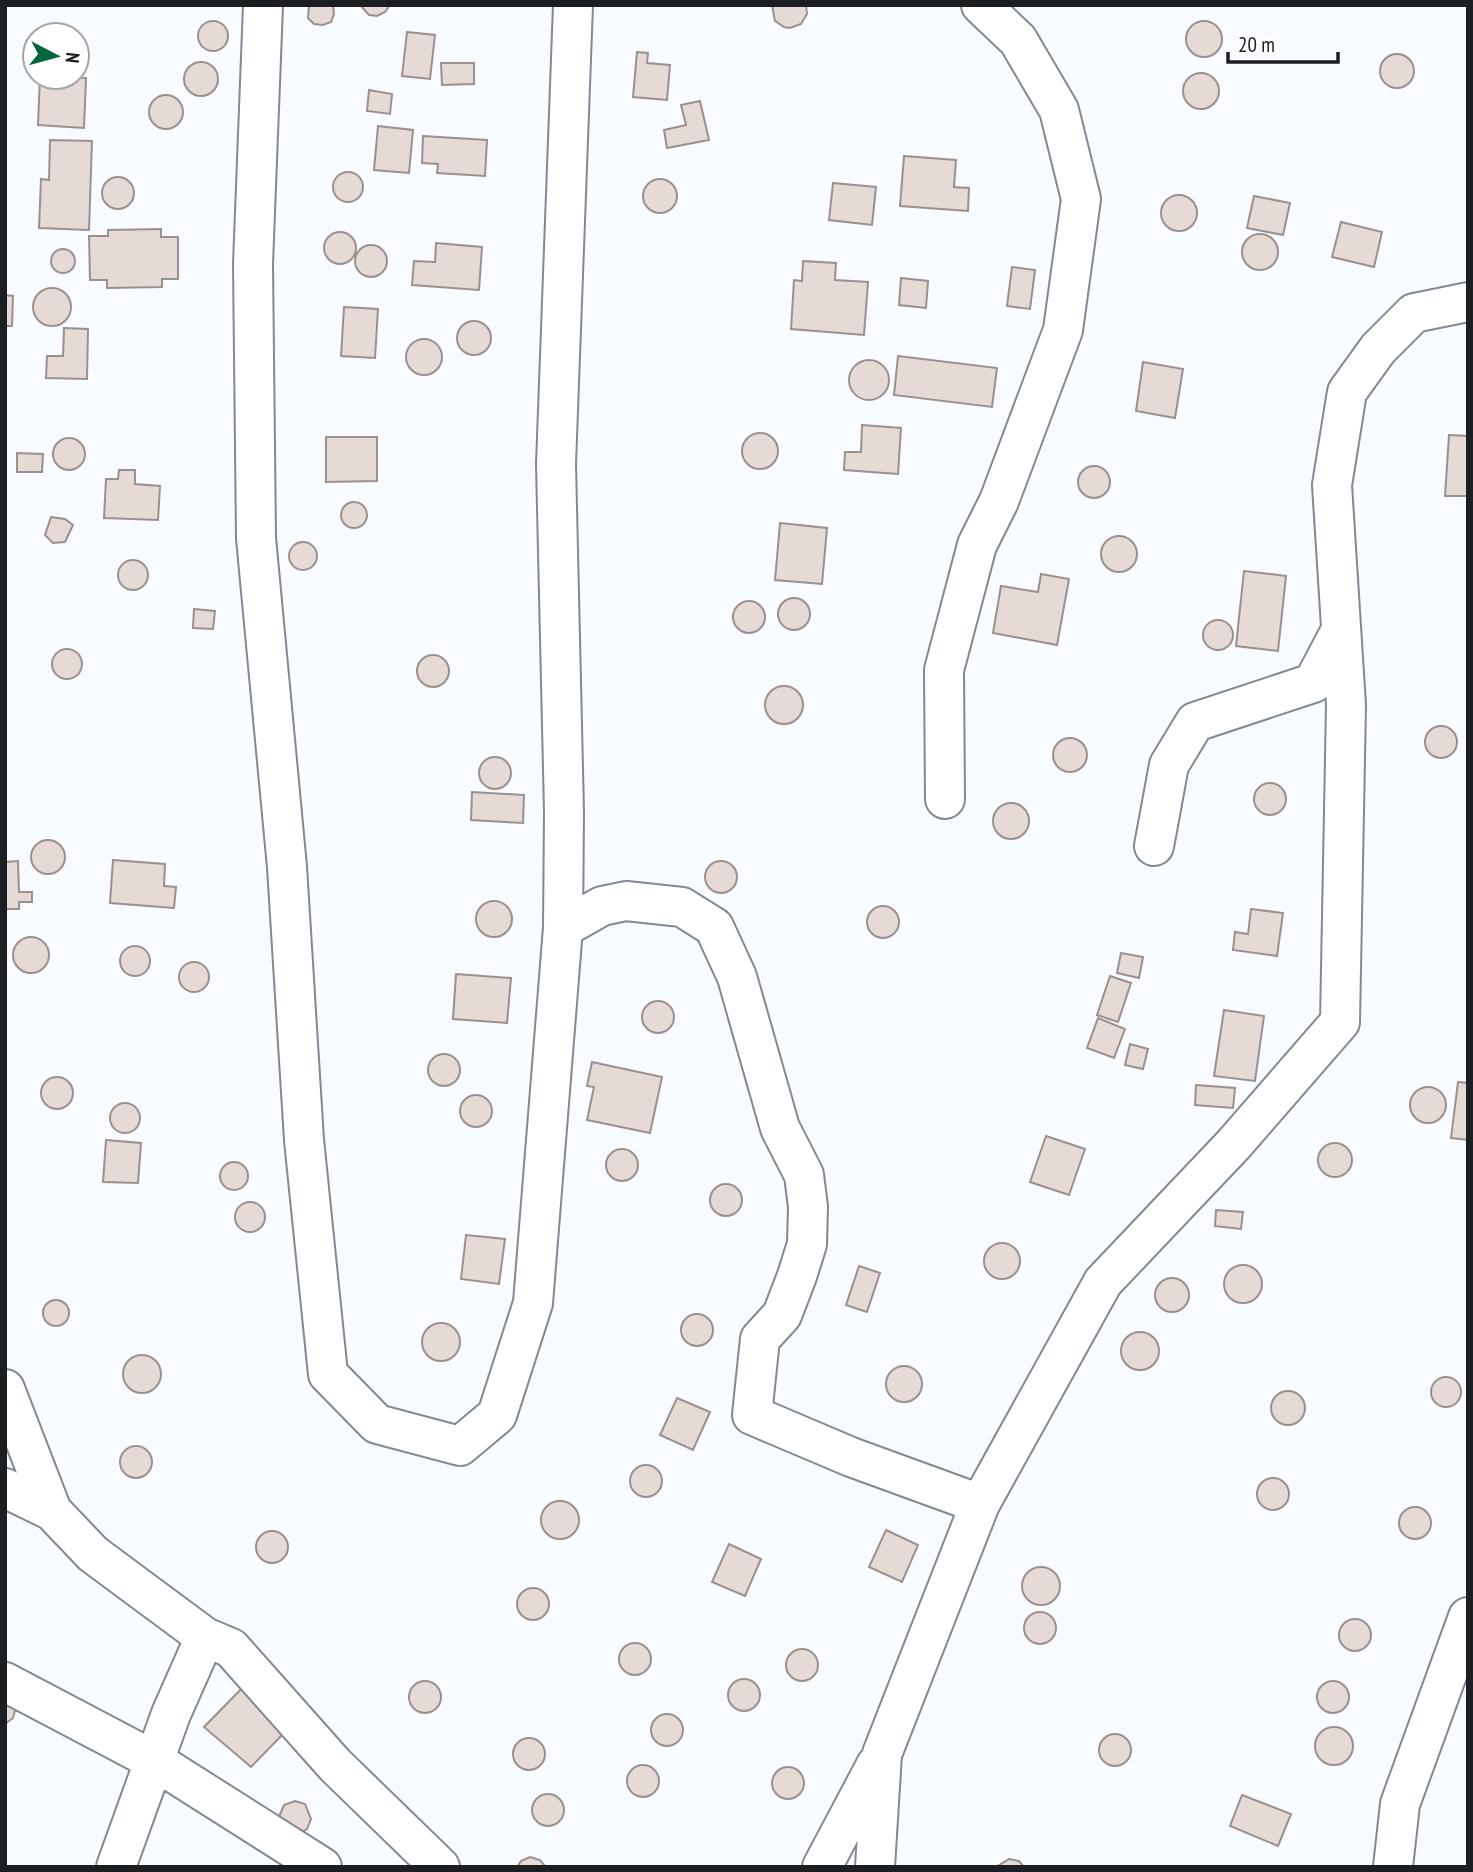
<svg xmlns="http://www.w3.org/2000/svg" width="1473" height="1872" font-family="'PT Sans Narrow',sans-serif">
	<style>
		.building { fill: #e6dad6; stroke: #9b908c; stroke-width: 2 }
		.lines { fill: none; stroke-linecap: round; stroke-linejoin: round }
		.minor-casing { stroke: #828991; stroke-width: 42 }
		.minor { stroke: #fff; stroke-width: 38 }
	</style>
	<rect width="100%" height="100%" fill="#f8fbff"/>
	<path class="building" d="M309 5H333L334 14 331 22 323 25 314 24 308 18Z
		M360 5H390L385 12 377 16 369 15Z
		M772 5H806L807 14 801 24 790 28 784 27 775 21Z
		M198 36a15 15 0 1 1 30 0a15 15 0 1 1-30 0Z
		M1186 39a18 18 0 1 1 36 0a18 18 0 1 1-36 0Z
		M407 32 435 35 430 79 402 76Z
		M637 52 648 53 647 63 670 65 667 100 633 97Z
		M1380 71a17 17 0 1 1 34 0a17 17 0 1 1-34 0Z
		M184 79a17 17 0 1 1 34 0a17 17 0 1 1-34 0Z
		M441 63H474V84L442 85Z
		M1183 91a18 18 0 1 1 36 0a18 18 0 1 1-36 0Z
		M40 77 86 78 84 128 38 125Z
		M369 90 392 94 390 114 367 111Z
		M149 112a17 17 0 1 1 34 0a17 17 0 1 1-34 0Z
		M700 101 709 140 667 148 664 130 686 125 681 105Z
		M378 126 413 130 409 173 374 170Z
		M423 136 487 140 485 176 437 173 438 164 422 163Z
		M50 140 92 141 89 230 39 228 41 179 49 180Z
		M904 156 956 160 954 187 969 188 968 211 900 206Z
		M333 187a15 15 0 1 1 30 0a15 15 0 1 1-30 0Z
		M102 193a16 16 0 1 1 32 0a16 16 0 1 1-32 0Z
		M643 196a17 17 0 1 1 34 0a17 17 0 1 1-34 0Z
		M833 183 876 187 872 225 829 220Z
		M1161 213a18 18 0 1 1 36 0a18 18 0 1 1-36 0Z
		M1254 196 1290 203 1283 235 1247 228Z
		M1341 222 1382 232 1374 267 1332 257Z
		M161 229V237H178V279H162V287L107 288V280H90L89 236H108V230Z
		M324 248a16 16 0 1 1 32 0a16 16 0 1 1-32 0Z
		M1242 252a18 18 0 1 1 36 0a18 18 0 1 1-36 0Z
		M436 243 482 247 479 290 412 285 414 261 435 262Z
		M355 261a16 16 0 1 1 32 0a16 16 0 1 1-32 0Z
		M51 261a12 12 0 1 1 24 0a12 12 0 1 1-24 0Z
		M803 261 836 263 835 280 868 282 864 335 791 329 794 280 802 281Z
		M1012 267 1035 270 1030 309 1007 306Z
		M901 278 928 281 926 308 899 305Z
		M33 307a19 19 0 1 1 38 0a19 19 0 1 1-38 0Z
		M5 295 13 296 12 326H5Z
		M344 307 378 309 375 358 341 356Z
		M457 338a17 17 0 1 1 34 0a17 17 0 1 1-34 0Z
		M64 328 88 329 87 379 46 378 47 356H63Z
		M406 357a18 18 0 1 1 36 0a18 18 0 1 1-36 0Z
		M898 356 997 368 992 407 894 395Z
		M849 380a20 20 0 1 1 40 0a20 20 0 1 1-40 0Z
		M1143 362 1183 369 1175 418 1136 411Z
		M862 425 901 428 898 474 844 470 845 452H861Z
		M742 451a18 18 0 1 1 36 0a18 18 0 1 1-36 0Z
		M1449 435 1468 436V496H1445Z
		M326 437H377V481L326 482Z
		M53 454a16 16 0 1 1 32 0a16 16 0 1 1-32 0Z
		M17 453 43 454 42 472H17Z
		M1078 482a16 16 0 1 1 32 0a16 16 0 1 1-32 0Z
		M119 470H135V484L160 486 158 520 104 518 106 479H118Z
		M341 515a13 13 0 1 1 26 0a13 13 0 1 1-26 0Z
		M51 517 65 519 73 525 65 542 53 543 45 535Z
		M780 523 827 528 822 584 775 580Z
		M1101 554a18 18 0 1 1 36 0a18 18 0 1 1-36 0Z
		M289 556a14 14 0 1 1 28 0a14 14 0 1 1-28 0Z
		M118 575a15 15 0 1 1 30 0a15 15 0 1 1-30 0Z
		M1244 571 1286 576 1278 651 1236 646Z
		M1041 574 1069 579 1057 645 993 633 1001 586 1038 592Z
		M778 614a16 16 0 1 1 32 0a16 16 0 1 1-32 0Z
		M733 617a16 16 0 1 1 32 0a16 16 0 1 1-32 0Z
		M194 609 215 611 213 629 193 628Z
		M1203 635a15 15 0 1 1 30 0a15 15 0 1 1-30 0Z
		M52 664a15 15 0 1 1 30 0a15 15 0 1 1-30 0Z
		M417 671a16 16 0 1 1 32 0a16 16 0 1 1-32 0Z
		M765 705a19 19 0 1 1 38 0a19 19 0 1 1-38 0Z
		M1425 742a16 16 0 1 1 32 0a16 16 0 1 1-32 0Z
		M1053 755a17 17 0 1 1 34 0a17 17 0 1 1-34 0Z
		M479 773a16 16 0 1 1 32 0a16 16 0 1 1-32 0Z
		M1254 799a16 16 0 1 1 32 0a16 16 0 1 1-32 0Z
		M472 792 524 795 523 823 471 820Z
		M993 821a18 18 0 1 1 36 0a18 18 0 1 1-36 0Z
		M31 857a17 17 0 1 1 34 0a17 17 0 1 1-34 0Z
		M113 860 165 864 164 886 176 887 174 908 110 903Z
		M18 861 19 892H32V902H19V909H5V862Z
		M705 877a16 16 0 1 1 32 0a16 16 0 1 1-32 0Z
		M476 919a18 18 0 1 1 36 0a18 18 0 1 1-36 0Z
		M867 922a16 16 0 1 1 32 0a16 16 0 1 1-32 0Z
		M1251 909 1283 913 1277 956 1233 950 1235 932 1248 934Z
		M13 955a18 18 0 1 1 36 0a18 18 0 1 1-36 0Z
		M120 961a15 15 0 1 1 30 0a15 15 0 1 1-30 0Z
		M1121 953 1143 957 1139 978 1117 973Z
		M179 977a15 15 0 1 1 30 0a15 15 0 1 1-30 0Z
		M456 974 511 978 507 1023 453 1019Z
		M1110 976 1131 983 1118 1022 1097 1015Z
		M642 1017a16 16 0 1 1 32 0a16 16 0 1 1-32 0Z
		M1224 1010 1264 1016 1255 1081 1214 1076Z
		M1098 1018 1125 1029 1114 1058 1087 1048Z
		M1130 1044 1148 1049 1143 1069 1125 1065Z
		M428 1070a16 16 0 1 1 32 0a16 16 0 1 1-32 0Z
		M592 1062 662 1077 650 1133 587 1120 594 1087 587 1086Z
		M41 1093a16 16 0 1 1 32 0a16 16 0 1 1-32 0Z
		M1458 1082 1468 1083V1140L1451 1138Z
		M1196 1085 1235 1088 1233 1108 1195 1105Z
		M1410 1105a18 18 0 1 1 36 0a18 18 0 1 1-36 0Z
		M460 1111a16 16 0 1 1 32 0a16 16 0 1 1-32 0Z
		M110 1118a15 15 0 1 1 30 0a15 15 0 1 1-30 0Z
		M1046 1136 1085 1149 1069 1195 1030 1182Z
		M106 1140 141 1143 138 1183 103 1182Z
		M1318 1160a17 17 0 1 1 34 0a17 17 0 1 1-34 0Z
		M606 1165a16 16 0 1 1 32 0a16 16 0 1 1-32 0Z
		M220 1176a14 14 0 1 1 28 0a14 14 0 1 1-28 0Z
		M710 1200a16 16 0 1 1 32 0a16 16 0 1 1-32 0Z
		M235 1217a15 15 0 1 1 30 0a15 15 0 1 1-30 0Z
		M1216 1210 1243 1212 1241 1229 1215 1226Z
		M466 1235 505 1239 499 1284 461 1279Z
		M984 1261a18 18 0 1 1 36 0a18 18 0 1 1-36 0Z
		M1224 1284a19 19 0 1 1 38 0a19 19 0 1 1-38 0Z
		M859 1266 880 1273 867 1312 846 1305Z
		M1155 1295a17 17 0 1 1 34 0a17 17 0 1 1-34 0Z
		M43 1313a13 13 0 1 1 26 0a13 13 0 1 1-26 0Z
		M681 1330a16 16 0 1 1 32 0a16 16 0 1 1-32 0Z
		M422 1342a19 19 0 1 1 38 0a19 19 0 1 1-38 0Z
		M1121 1351a19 19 0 1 1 38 0a19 19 0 1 1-38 0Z
		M123 1374a19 19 0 1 1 38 0a19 19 0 1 1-38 0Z
		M886 1384a18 18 0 1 1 36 0a18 18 0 1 1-36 0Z
		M1431 1392a15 15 0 1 1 30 0a15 15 0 1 1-30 0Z
		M1271 1408a17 17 0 1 1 34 0a17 17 0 1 1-34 0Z
		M677 1398 710 1412 693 1450 660 1435Z
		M120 1462a16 16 0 1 1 32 0a16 16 0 1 1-32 0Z
		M630 1481a16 16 0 1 1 32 0a16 16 0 1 1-32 0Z
		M1257 1494a16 16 0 1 1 32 0a16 16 0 1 1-32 0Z
		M541 1520a19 19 0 1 1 38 0a19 19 0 1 1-38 0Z
		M1399 1523a16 16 0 1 1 32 0a16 16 0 1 1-32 0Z
		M886 1530 918 1545 902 1582 869 1567Z
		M256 1547a16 16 0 1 1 32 0a16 16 0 1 1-32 0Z
		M729 1544 761 1559 745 1596 712 1582Z
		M1022 1586a19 19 0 1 1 38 0a19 19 0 1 1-38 0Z
		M517 1604a16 16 0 1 1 32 0a16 16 0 1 1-32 0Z
		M1024 1628a16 16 0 1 1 32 0a16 16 0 1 1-32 0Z
		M1339 1635a16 16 0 1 1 32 0a16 16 0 1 1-32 0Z
		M619 1659a16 16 0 1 1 32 0a16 16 0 1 1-32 0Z
		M786 1665a16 16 0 1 1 32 0a16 16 0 1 1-32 0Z
		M252 1678 271 1696 257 1707 285 1732 251 1767 204 1727Z
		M728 1695a16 16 0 1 1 32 0a16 16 0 1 1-32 0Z
		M409 1697a16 16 0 1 1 32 0a16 16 0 1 1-32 0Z
		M1317 1697a16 16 0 1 1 32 0a16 16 0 1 1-32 0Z
		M5 1691 16 1707 13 1718 5 1724Z
		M651 1730a16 16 0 1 1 32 0a16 16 0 1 1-32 0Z
		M1315 1746a19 19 0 1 1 38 0a19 19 0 1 1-38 0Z
		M1099 1750a16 16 0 1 1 32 0a16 16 0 1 1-32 0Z
		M513 1754a16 16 0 1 1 32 0a16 16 0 1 1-32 0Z
		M627 1781a16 16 0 1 1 32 0a16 16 0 1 1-32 0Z
		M772 1783a16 16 0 1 1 32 0a16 16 0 1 1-32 0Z
		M532 1810a16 16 0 1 1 32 0a16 16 0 1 1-32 0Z
		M1242 1795 1291 1814 1278 1846 1230 1826Z
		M295 1801 305 1804 311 1819 307 1829 298 1834 278 1819 284 1805Z
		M530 1857 540 1860 546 1867H517L521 1861Z
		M1009 1859 1019 1861 1024 1867H996Z"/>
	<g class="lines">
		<g class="minor-casing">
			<path id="minor" d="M263 5 253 264 256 538 287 867 304 1140 328 1374 377 1424 460 1446 497 1415 533 1303 563 928 564 812 556 464 573 5
				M945 799 944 670 977 545 999 501 1063 330 1081 199 1059 110 1018 40 981 5
				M1154 846 1169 765 1195 722 1313 683 1341 630
				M563 928 602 906 626 901 682 907 714 927 737 977 780 1128 804 1175 808 1207 807 1244 797 1276 782 1315 760 1339 752 1415 851 1457 980 1504
				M5 1389 52 1511
				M5 1488 52 1511 93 1554 205 1637 231 1648 335 1765 440 1867
				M5 1682 155 1761 322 1867
				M116 1867 171 1714 205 1637
				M822 1867 876 1765
				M875 1867 882 1754 980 1504 1103 1282 1234 1144 1340 1022 1346 705 1332 485 1347 392 1378 349 1414 313 1468 302
				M1393 1867 1400 1804 1468 1617"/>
		</g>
		<use href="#minor" class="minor"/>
	</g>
	<rect width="1473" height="1872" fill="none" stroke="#1c1f22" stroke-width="14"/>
	<g transform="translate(56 56) rotate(96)"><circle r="33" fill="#ffffff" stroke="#a4a5a7" stroke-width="2"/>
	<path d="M0-5L12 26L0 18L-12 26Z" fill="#02673c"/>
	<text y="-10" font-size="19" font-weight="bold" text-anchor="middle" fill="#1c1f22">N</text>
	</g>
	<path d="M1228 52v10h110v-10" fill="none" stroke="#1c1f22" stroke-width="3.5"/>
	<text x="1238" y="52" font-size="21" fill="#1c1f22" stroke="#ffffff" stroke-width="5" paint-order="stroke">20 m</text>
</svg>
